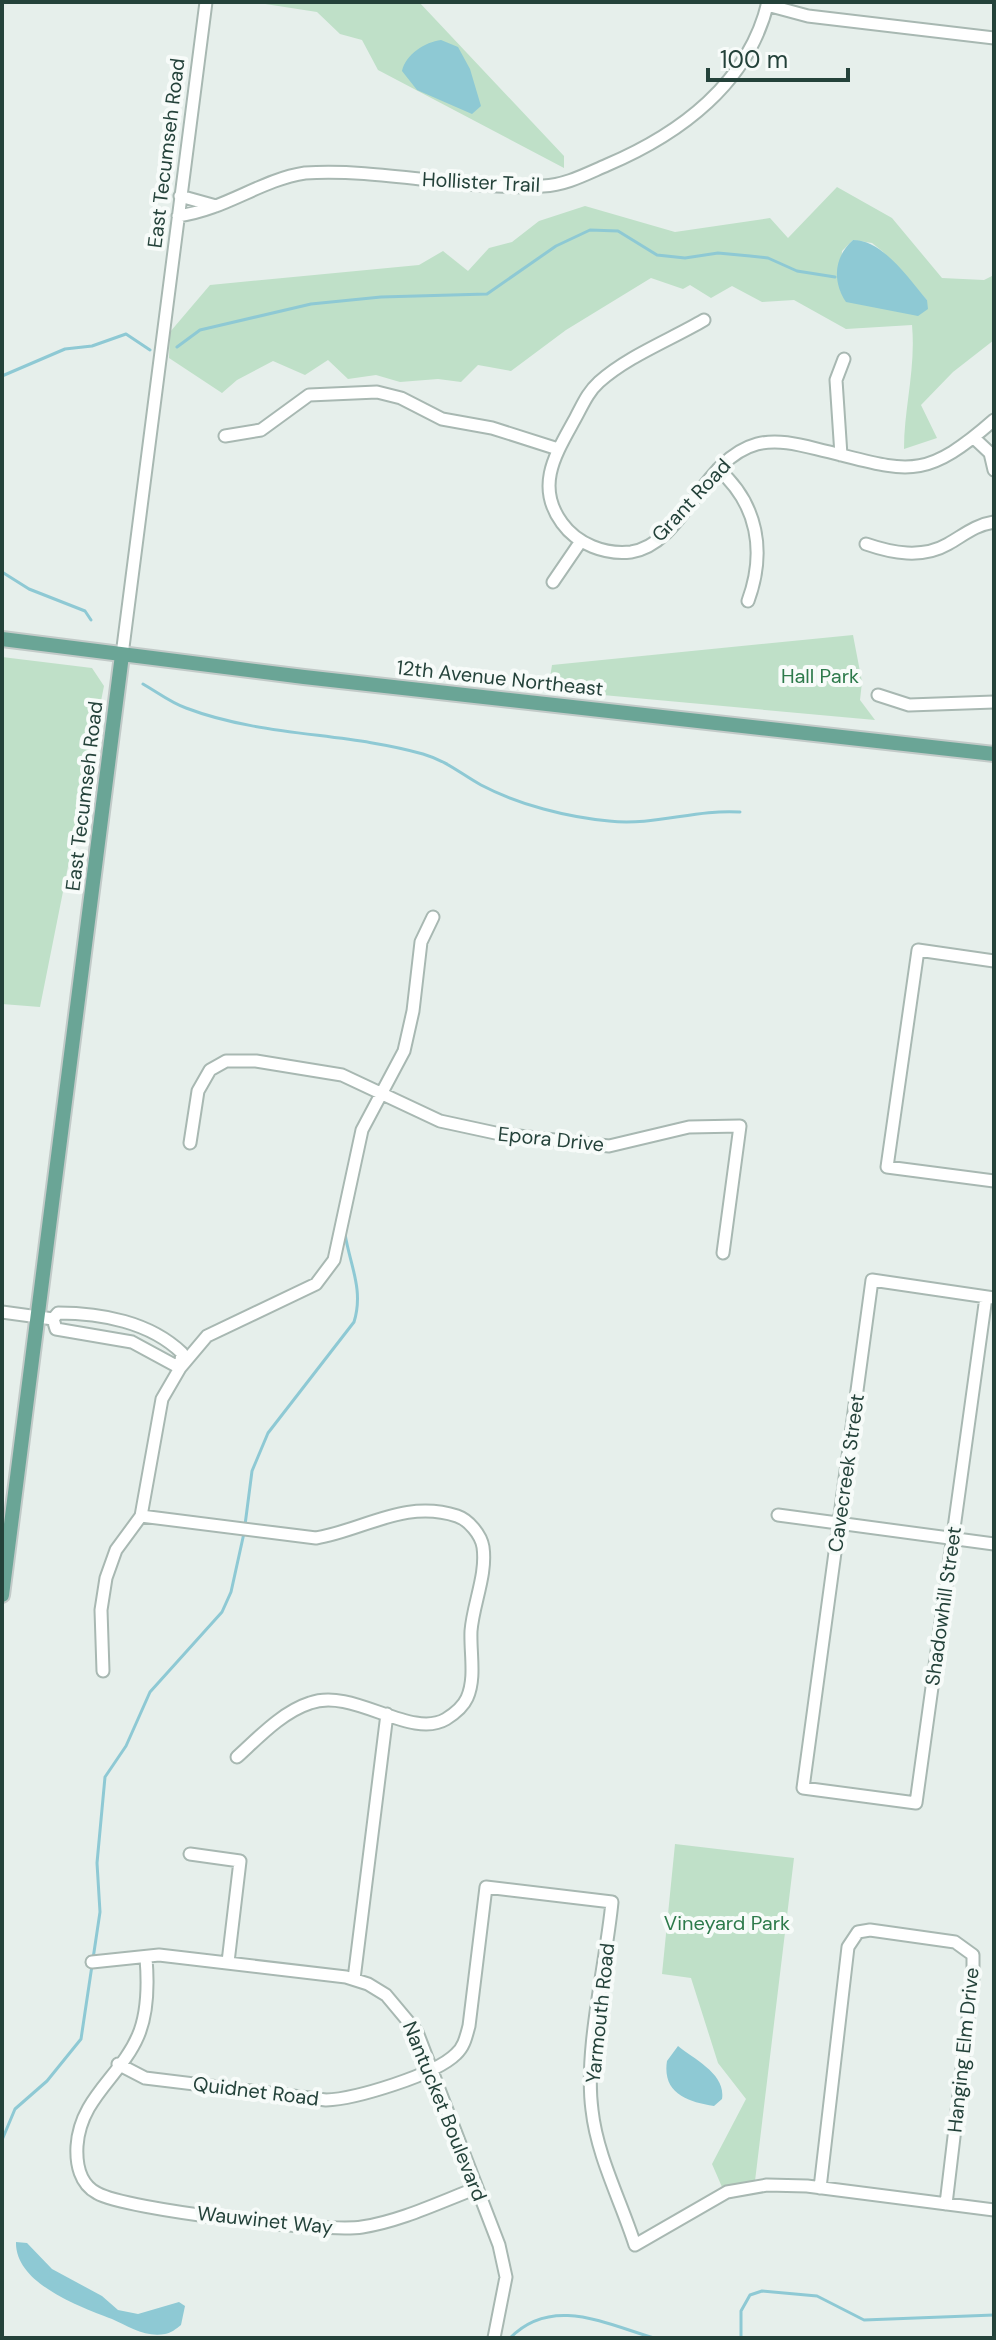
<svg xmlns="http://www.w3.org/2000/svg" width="996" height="2340" font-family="'DM Sans',sans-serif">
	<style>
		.green { fill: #bfe0c8; fill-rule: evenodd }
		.water { fill: #8ec9d4 }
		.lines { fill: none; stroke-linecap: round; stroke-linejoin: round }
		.stream { stroke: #8ec9d4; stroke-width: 3 }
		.minor-casing { stroke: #a8b8b2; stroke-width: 15 }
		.major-casing { stroke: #c2cac8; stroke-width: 18 }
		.minor { stroke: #fff; stroke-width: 11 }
		.major { stroke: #6aa596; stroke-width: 14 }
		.labels { text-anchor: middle; stroke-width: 8; stroke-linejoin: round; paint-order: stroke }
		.street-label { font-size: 20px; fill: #24423a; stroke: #f7fbf9 }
		.park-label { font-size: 20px; fill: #2d7a4b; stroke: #f7fbf9 }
	</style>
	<rect width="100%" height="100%" fill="#e6efeb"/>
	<path class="green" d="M253 2H419L564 156V168L378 70 362 40 340 34 317 12Z
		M837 187 892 218 942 278 984 280 994 275V340L953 372 921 405 937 438 904 449C904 407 916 369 912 325L846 329 794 300 762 302 732 286 711 298 690 285 683 289 651 278 566 330 511 371 478 365 461 382 438 379 400 382 376 375 348 379 328 360 305 375 273 361 237 380 222 393 169 358 170 332 210 285 419 265 443 251 468 271 489 248 512 242 539 221 585 206 675 232 770 218 788 238ZM853 240 872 243 882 251 927 300C888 311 877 312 840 291L842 251Z
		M853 635 862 682 860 700 875 720 548 690 552 665Z
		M2 657 92 668 104 686 40 1007 2 1004Z
		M675 1844 794 1858 755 2181 722 2187 712 2164 746 2099 718 2063 691 1978 662 1974Z"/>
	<path class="water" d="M441 40 458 47 470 69 481 106 472 114 417 90 402 71C406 54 425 42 441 40Z
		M853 240C883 240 908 278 927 300L928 309 918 316 846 302C832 281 834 257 853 240Z
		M678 2046C695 2060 726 2074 722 2099L714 2106C687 2102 662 2093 667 2061Z
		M16 2242 27 2243 52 2269 102 2296 118 2310 138 2314 179 2302 185 2306 181 2325C176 2329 171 2333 165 2334 146 2338 128 2326 112 2319 81 2307 15 2284 16 2242Z"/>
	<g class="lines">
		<path class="stream" d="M177 347 200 330 311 304 381 297 487 294 556 246 590 230 618 231 657 255 685 258 718 253 750 256 768 258 797 271 835 277
			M2 376 65 349 92 346 126 334 150 350
			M2 572 29 589 85 611 91 620
			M143 684C157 692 171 703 186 708 262 737 346 732 423 754 447 761 461 774 481 785 519 805 567 817 609 821 655 826 695 809 740 812
			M245 1525 252 1471 268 1433 354 1322C364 1290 350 1265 345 1234
			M2 2140 15 2109 47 2081 81 2039 100 1912 97 1863 105 1777 126 1746 150 1692 222 1612 231 1592 244 1533
			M510 2338C552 2295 606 2324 654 2338
			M741 2338V2311L750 2295 762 2291 817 2296 864 2320 994 2315"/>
		<g class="minor-casing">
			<path id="minor" d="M767 5 808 16 994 38
				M180 196 216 206
				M178 216C227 209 260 180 305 173 384 168 464 191 543 186 566 185 586 174 607 165 680 134 749 83 768 2
				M704 320C670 340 628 356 599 382 588 392 583 404 576 417 557 452 534 485 562 523 577 544 605 555 631 552 684 544 701 459 757 444 777 439 797 444 817 449 906 470 920 485 994 420
				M225 436 261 430 309 395 377 392 401 398 442 419 492 428 558 449
				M974 438 990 453 994 470
				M841 455 836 380 844 359
				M718 469C758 504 766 552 748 601
				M866 544C892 553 922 559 948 544 964 535 975 525 994 522
				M553 582 581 541
				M122 655 206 2
				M878 695 909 705 994 702
				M994 961 918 950 887 1167 994 1181
				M190 1143 198 1091 210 1070 226 1061H256L342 1075 440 1121 500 1134 609 1146 689 1127 740 1126 723 1253
				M986 1297 916 1803 803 1788 872 1280 994 1298
				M2 1312 53 1319
				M58 1313C101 1313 150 1322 182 1353L180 1368 132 1342 56 1329 53 1319Z
				M778 1515 994 1544
				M141 1516 316 1538C364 1530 405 1499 457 1516 469 1520 481 1535 483 1547 487 1575 473 1604 471 1631 470 1653 476 1678 467 1698 463 1707 454 1714 446 1719 411 1740 353 1687 310 1703 282 1712 258 1738 237 1757
				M103 1671 101 1610 106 1578 116 1550 141 1516 162 1399 180 1368 207 1336 316 1284 334 1260 362 1130 404 1051 413 1011 421 942 433 917
				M190 1854 240 1861 228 1962
				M146 1958C148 1982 148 2013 138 2036 121 2076 80 2098 77 2146 76 2164 80 2184 97 2193 126 2210 327 2233 362 2227 401 2221 440 2202 477 2188
				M92 1962 159 1955 346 1977 368 1984 386 1995 417 2032 499 2245 506 2277 494 2338
				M354 1979 387 1714
				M118 2064 145 2078 326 2100C355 2099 435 2075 456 2054 464 2047 466 2037 469 2026L486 1887 612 1902C606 1965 584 2049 592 2110 597 2156 621 2201 635 2245L727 2192 767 2185 807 2186 994 2210
				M820 2188 848 1947 858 1932 870 1930 955 1942 973 1955V1977L946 2204"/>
		</g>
		<g class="major-casing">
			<path id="major" d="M2 639 304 677 994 754
				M2 1595 122 655"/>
		</g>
		<use href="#minor" class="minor"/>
		<use href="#major" class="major"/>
	</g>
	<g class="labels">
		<g class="street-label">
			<text transform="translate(166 153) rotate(-83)" y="7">East Tecumseh Road</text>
			<text transform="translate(481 182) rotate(3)" y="7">Hollister Trail</text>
			<text transform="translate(691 500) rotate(-47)" y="7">Grant Road</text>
			<text transform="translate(500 678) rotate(6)" y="7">12th Avenue Northeast</text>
			<text transform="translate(84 796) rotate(-83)" y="7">East Tecumseh Road</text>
			<text transform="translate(551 1139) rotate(6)" y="7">Epora Drive</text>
			<text transform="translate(846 1473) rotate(-82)" y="7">Cavecreek Street</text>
			<text transform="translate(943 1606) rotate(-82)" y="7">Shadowhill Street</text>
			<text transform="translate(600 2013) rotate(-84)" y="7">Yarmouth Road</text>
			<text transform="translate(963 2050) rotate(-84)" y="7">Hanging Elm Drive</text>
			<text transform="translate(256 2091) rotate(7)" y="7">Quidnet Road</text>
			<text transform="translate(445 2111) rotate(68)" y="7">Nantucket Boulevard</text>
			<text transform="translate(265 2220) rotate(6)" y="7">Wauwinet Way</text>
		</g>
		<g class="park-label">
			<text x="820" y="683">Hall Park</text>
			<text x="727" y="1930">Vineyard Park</text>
		</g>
	</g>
	<rect width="996" height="2340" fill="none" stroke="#24423a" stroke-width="8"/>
	<path d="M708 68v12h140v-12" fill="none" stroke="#24423a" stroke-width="4"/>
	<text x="720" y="68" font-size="24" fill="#24423a" stroke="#f7fbf9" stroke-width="6" paint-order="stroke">100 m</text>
</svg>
